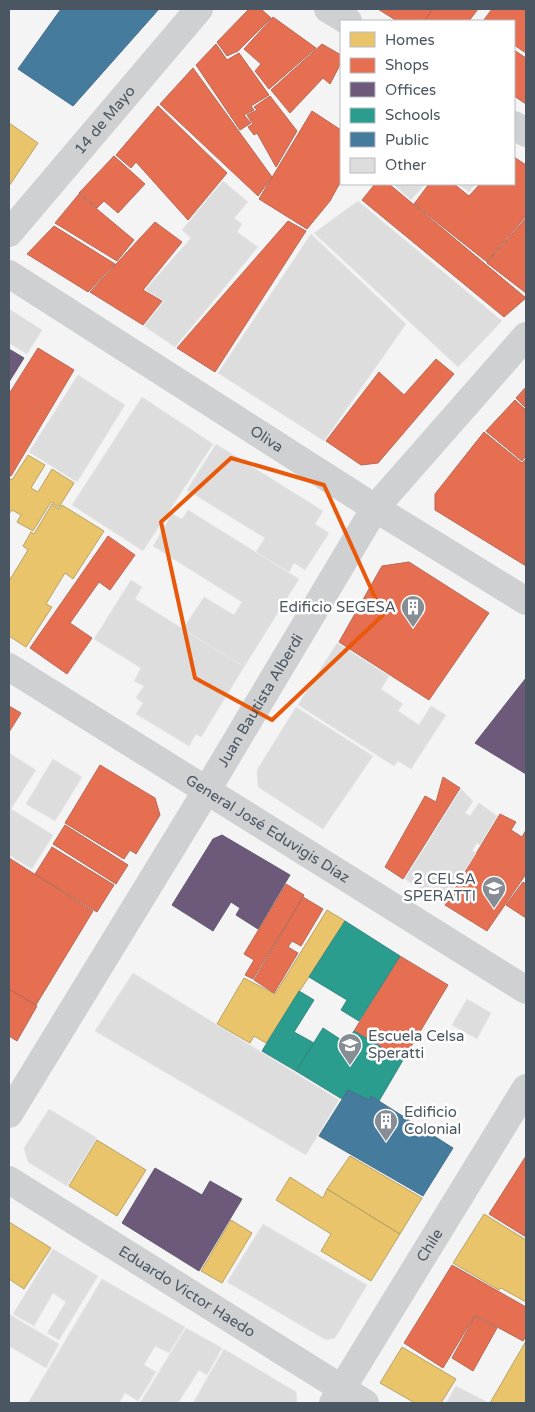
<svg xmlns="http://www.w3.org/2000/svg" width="535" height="1412" font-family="'Varela Round',sans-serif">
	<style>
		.homes { fill: #e9c46a; stroke: #b9a367 }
		.shops { fill: #e76f51; stroke: #b86856 }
		.offices { fill: #6d597a; stroke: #625872 }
		.schools { fill: #2a9d8f; stroke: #348881 }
		.public { fill: #457b9d; stroke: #46708b }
		.building { fill: #ddddde; stroke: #e5e6e7 }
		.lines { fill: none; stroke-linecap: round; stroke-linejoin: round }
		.minor { stroke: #ced0d2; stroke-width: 28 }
		.tertiary { stroke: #ced0d2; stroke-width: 28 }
		.marked { fill: none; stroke: #e8590c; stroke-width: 4; stroke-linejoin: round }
		.labels { text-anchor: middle; stroke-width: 5; stroke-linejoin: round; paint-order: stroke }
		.street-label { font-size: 15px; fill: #4a5661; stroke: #fff }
		.poi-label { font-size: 15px; fill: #4a5661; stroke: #fff; text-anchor: end }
	</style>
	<rect width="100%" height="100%" fill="#f4f4f4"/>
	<path class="homes" d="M9 123 38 143 9 186Z
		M28 455 45 465 31 488 38 492 52 469 74 483 59 507 51 502 33 531 17 522 21 515 12 510 9 514V478L12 480Z
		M52 504 59 509 62 505 104 531 73 579 65 573 46 604 52 607 26 647 9 636V581L28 550 23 546 31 532 34 534Z
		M327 910 345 921 266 1043 254 1036 250 1043 217 1024 244 978 275 994Z
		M97 1140 146 1170 117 1216 69 1186Z
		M350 1156 422 1198 400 1234 327 1189Z
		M290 1177 323 1198 327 1189 400 1234 371 1281 321 1251 331 1234 276 1200Z
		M484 1214 526 1240V1302L501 1288 499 1290 453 1263Z
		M231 1220 252 1233 222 1283 201 1271Z
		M9 1222 51 1248 24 1289 9 1279Z
		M526 1341V1403H490Z
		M402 1347 456 1379 441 1403H415L380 1383Z"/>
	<path class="shops" d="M249 9H261L271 18 238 51 227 56 217 42Z
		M378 9H433L424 21H397Z
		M433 9H478L469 21H424Z
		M492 9H526V53L514 45V21H483Z
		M273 17 316 48 269 89 255 71 261 64 244 49Z
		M216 44 227 60 239 53 269 95 251 106 254 110 244 115 251 123 240 130 196 65Z
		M322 44 341 55V63L330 84 323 78 290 113 271 90Z
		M514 50 526 58V104L514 96Z
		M193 68 272 177 258 196 160 104Z
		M270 96 297 131 276 167 257 133 254 135 248 127 253 124 247 115 257 110 254 107Z
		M158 106 227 173 188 220 136 162 131 168 116 155Z
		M312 111 341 130V181L330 201 307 229 259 199Z
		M114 156 145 184 118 213 104 201 97 208 79 193Z
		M514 157 526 165V216L487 262 414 204 429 184H454L469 196 480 184H514Z
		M375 184H389L526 298 504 317 362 200Z
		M79 194 134 240 117 261 55 223Z
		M526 218V293L487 263Z
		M288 221 306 231 215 372 177 348Z
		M155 222 182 242 143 290 162 301 143 325 90 292Z
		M54 226 115 264 88 292 27 254Z
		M38 348 74 370 11 476 9 475V394Z
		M436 359 454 374 378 463 361 465 326 441 379 372 404 395Z
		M526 387V408L516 398Z
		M515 400 526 410V456L522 461 486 431Z
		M484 432 522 463 526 459V566L435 510V494Z
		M108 536 135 555 110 590 99 582 70 623 92 638 67 674 30 648Z
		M409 562 489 613 429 700 339 642 382 566Z
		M9 706 21 713 9 732Z
		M100 765 155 798 160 815 136 854 130 850 124 859 65 823Z
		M443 777 460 788 403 879 385 867 425 796 436 802Z
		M500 814 516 822 511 830 522 837 526 830V874L487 931 445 905Z
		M65 825 128 865 116 884 53 844Z
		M52 847 114 885 97 912 35 874Z
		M9 858 93 911 36 1005 9 989Z
		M523 882 526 884V918L506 905Z
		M286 884 304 895 253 979 245 975 254 960 244 954Z
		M303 897 323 909 301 946 292 941 288 947 298 953 274 993 254 980Z
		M400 956 448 985 403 1060 354 1031Z
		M9 989 37 1006 17 1041 9 1036Z
		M526 1156V1237L489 1214Z
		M452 1265 526 1307V1336L523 1341 475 1315 443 1368 404 1343Z
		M475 1316 497 1328 473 1371 452 1358Z"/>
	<path class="offices" d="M9 349 24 358 9 382Z
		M526 678V774L475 743Z
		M222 835 290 875 258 929 236 915 240 908 231 902 213 931 172 905 213 839Z
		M155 1168 202 1195 210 1181 242 1199 199 1271 122 1223Z"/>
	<path class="schools" d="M345 921 400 956 359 1021 341 1010 347 1000 309 977Z
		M299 991 314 1000 294 1032 314 1043 296 1071 262 1051Z
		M323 1028 346 1043 354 1031 403 1060 379 1101 371 1096 369 1100 348 1090 342 1099 296 1071Z"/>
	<path class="public" d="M61 9H159L73 106 18 69Z
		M348 1090 369 1100 371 1096 453 1148 423 1196 319 1136Z"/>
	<path class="building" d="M223 181 248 202 234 218 242 224 237 232 258 247 175 347 144 326 164 301 145 290 191 238 182 230Z
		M393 184H425L411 200Z
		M458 184H475L469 192Z
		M358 201 502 321 458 367 314 233Z
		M311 234 406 324 324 441 218 373Z
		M9 309 42 330 27 354 9 343Z
		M78 375 125 405 77 482 29 452Z
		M142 397 213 444 143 551 72 505Z
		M216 444 323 511 315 524 329 533 305 570 294 563 289 572 256 552 265 538 187 490Z
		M188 510 299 579 244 667 183 629 204 597 234 615 242 602 153 546 172 514 182 519Z
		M131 580 142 587 135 599 244 667 201 737 196 734 189 746 136 714 143 703 136 698 144 686 134 681 141 668 94 639Z
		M337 643 389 676 381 689 403 704 398 711 419 725 431 706 446 715 411 769 398 761 394 766 298 705Z
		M296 707 373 756 323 829 258 787 257 770Z
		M9 753 36 770 11 809 53 835 32 869 9 855Z
		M53 759 82 777 55 821 26 804Z
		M461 789 473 801 465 813 470 816 479 803 497 816 480 845 477 843 472 851 476 853 444 904 405 879Z
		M133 973 339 1100 306 1155 95 1031Z
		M467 999 491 1013 477 1039 452 1025Z
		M49 1109 97 1138 67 1186 28 1162 24 1148Z
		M263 1224 367 1285 335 1338 326 1340 227 1282Z
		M53 1249 98 1276 59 1340 47 1333 66 1302 53 1293 34 1326 13 1314Z
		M102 1279 185 1327 169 1353 155 1346 144 1365 156 1372 138 1401 125 1393 119 1403H28Z
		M9 1314 59 1344 46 1368 9 1346Z
		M186 1328 222 1348 207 1375 199 1370 178 1403H140Z
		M224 1349 296 1392 297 1403H193Z
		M456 1386 487 1402 486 1403H446Z"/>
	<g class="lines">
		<g class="minor">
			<path d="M328 9 348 21"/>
			<path d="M514 125 526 133"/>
			<path id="s1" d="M9 233 199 9"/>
			<path id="s2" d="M9 1114 207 790 375 508 526 336"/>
			<path id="s3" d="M333 1403 526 1088"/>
		</g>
		<g class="tertiary">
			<path id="s4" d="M9 274 375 508 526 601"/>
			<path id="s5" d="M9 667 526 990"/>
			<path id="s6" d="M9 1180 365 1403"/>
		</g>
	</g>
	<path class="marked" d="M231 458 324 485 383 615 272 720 195 678 161 522Z"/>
	<defs>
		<g id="building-pin" transform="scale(1.25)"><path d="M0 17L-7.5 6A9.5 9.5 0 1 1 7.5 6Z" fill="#868d94" stroke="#fff"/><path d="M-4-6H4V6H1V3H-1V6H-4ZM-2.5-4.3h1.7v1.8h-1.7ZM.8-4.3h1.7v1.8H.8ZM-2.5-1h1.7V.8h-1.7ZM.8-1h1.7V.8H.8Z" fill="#fff"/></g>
		<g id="school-pin" transform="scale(1.25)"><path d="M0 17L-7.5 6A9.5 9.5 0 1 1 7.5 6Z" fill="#868d94" stroke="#fff"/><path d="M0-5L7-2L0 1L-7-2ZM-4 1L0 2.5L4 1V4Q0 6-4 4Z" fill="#fff"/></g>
	</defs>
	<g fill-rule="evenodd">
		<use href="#building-pin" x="413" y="607"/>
		<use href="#school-pin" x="494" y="888"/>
		<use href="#school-pin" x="350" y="1045"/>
		<use href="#building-pin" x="386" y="1121"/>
	</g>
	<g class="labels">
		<g class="street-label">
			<text dy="5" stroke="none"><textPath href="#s1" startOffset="148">14 de Mayo</textPath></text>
			<text dy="5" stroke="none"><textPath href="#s4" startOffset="306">Oliva</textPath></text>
			<text dy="5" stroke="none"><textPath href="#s2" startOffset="484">Juan Bautista Alberdi</textPath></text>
			<text dy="5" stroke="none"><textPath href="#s5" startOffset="305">General José Eduvigis Díaz</textPath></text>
			<text dy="5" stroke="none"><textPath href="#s3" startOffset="185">Chile</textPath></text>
			<text dy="5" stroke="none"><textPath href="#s6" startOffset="210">Eduardo Victor Haedo</textPath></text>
		</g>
		<g class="poi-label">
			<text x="396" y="612">Edificio SEGESA</text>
			<text x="476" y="884">2 CELSA<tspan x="476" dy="17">SPERATTI</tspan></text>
			<text x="368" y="1041" text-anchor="start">Escuela Celsa<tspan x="368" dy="17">Speratti</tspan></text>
			<text x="404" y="1117" text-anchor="start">Edificio<tspan x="404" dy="17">Colonial</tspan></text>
		</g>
	</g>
	<rect width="535" height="1412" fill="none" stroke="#4a5661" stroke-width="20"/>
	<rect x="340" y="20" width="175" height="165" fill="#ffffff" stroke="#b7bbc0"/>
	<rect x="350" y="32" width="25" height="15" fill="#e9c46a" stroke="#b7bbc0"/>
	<text x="385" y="45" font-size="15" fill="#4a5661">Homes</text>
	<rect x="350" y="58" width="25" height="15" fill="#e76f51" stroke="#b7bbc0"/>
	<text x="385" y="70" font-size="15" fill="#4a5661">Shops</text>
	<rect x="350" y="82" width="25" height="15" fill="#6d597a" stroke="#b7bbc0"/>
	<text x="385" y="95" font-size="15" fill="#4a5661">Offices</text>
	<rect x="350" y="108" width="25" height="15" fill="#2a9d8f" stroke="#b7bbc0"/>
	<text x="385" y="120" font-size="15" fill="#4a5661">Schools</text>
	<rect x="350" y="132" width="25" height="15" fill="#457b9d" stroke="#b7bbc0"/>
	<text x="385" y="145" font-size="15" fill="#4a5661">Public</text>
	<rect x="350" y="158" width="25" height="15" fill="#ddddde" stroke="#b7bbc0"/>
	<text x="385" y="170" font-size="15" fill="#4a5661">Other</text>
</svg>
